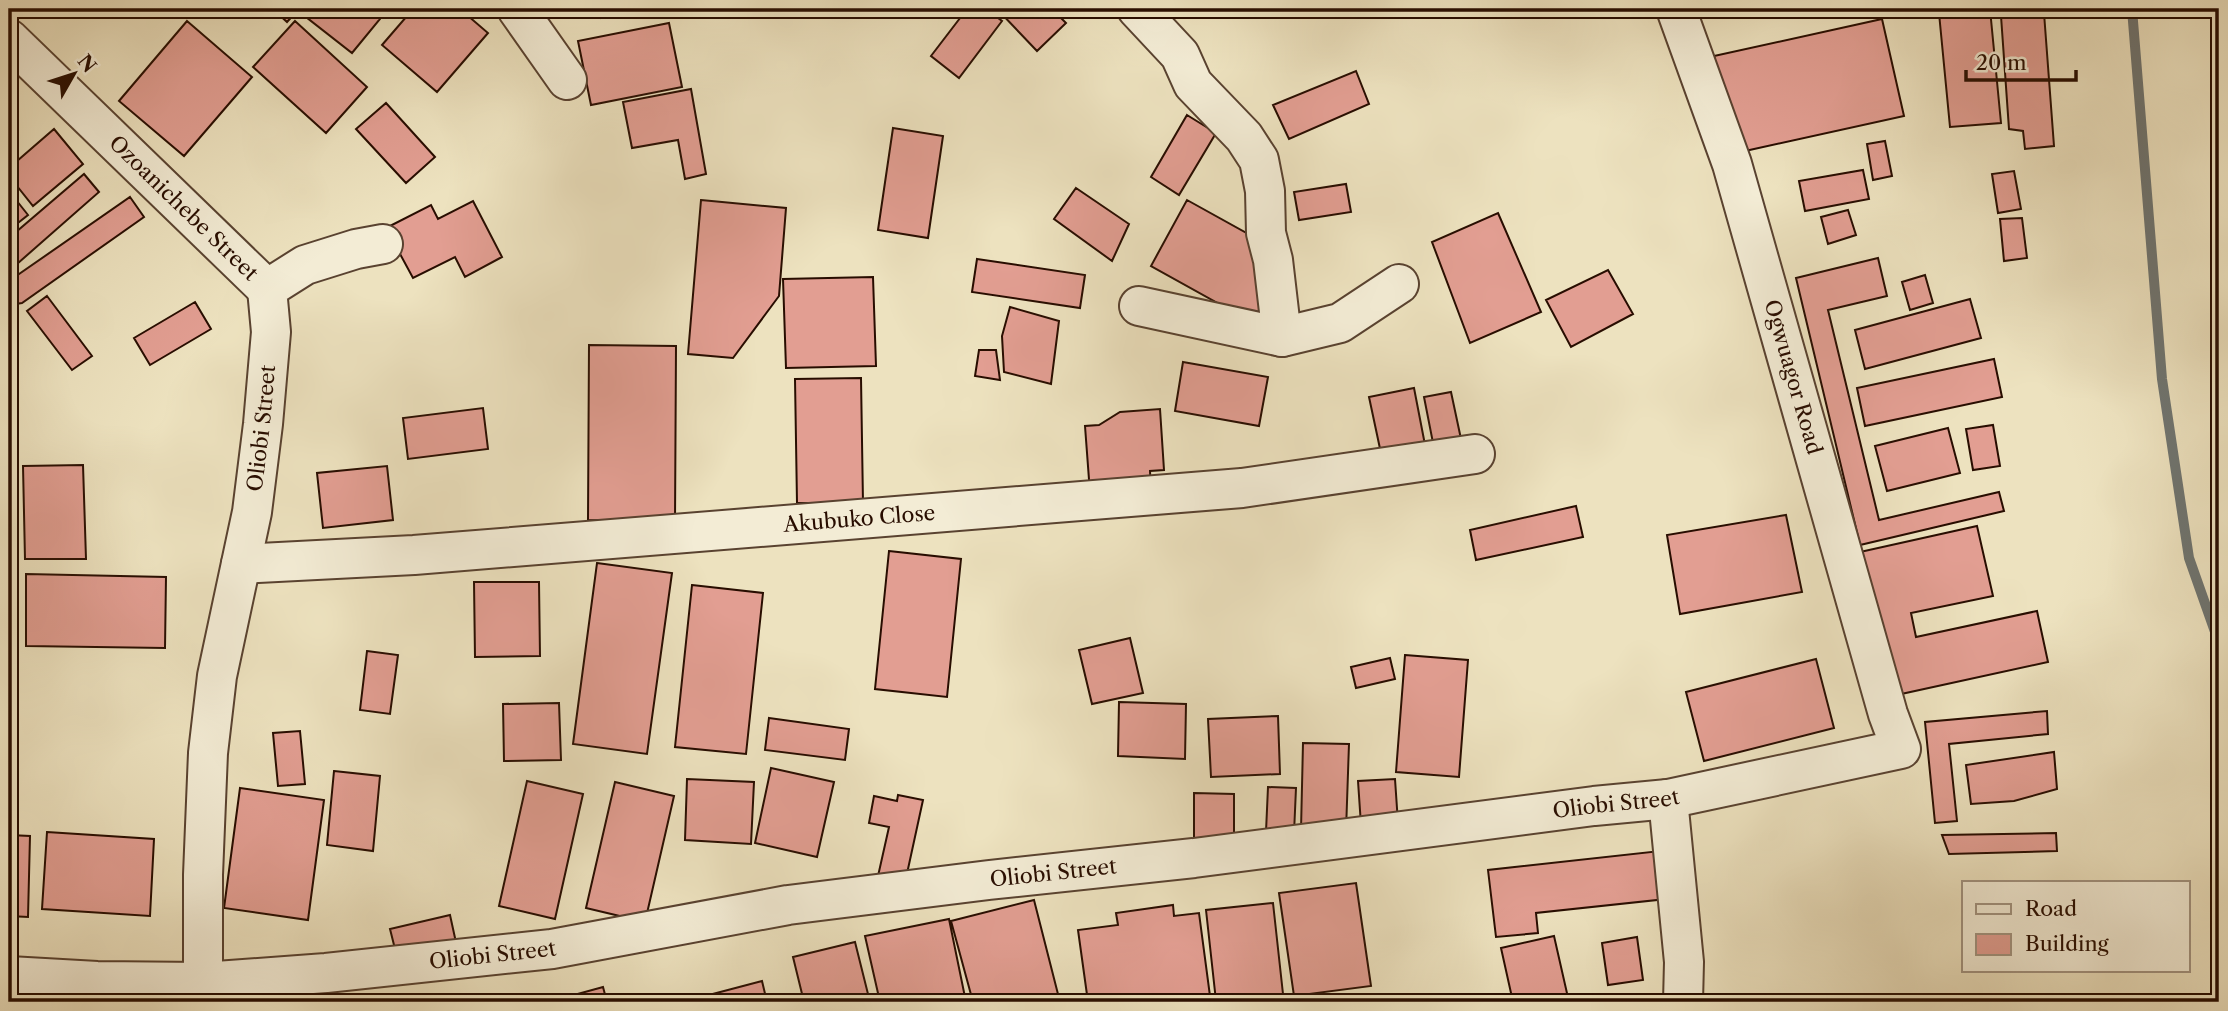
<svg xmlns="http://www.w3.org/2000/svg" width="2228" height="1011" font-family="'Libre Caslon Text',serif">
	<style>
		.lines { fill: none; stroke-linecap: round; stroke-linejoin: round }
		.stream { stroke: #6f7571; stroke-width: 10 }
		.building { fill: #e29e92; stroke: #280d00; stroke-width: 2 }
		.street-casing { stroke: #594230; stroke-width: 42 }
		.street { stroke: #f3ecd5; stroke-width: 38 }
		.labels { text-anchor: middle; stroke-width: 5; stroke-linejoin: round; paint-order: stroke }
		.street-label { font-size: 21px; fill: #280d00; stroke: #f3ecd5 }
	</style>
	<rect width="100%" height="100%" fill="#ede2bf"/>
	<filter id="stains"><feTurbulence type="fractalNoise" baseFrequency=".00286" numOctaves="4"/><feColorMatrix values="0 0 0 0 .2 0 0 0 0 .09 0 0 0 0 .02 0 0 0 .5 -.17"/></filter>
	<radialGradient id="worn" r=".72"><stop offset=".6" stop-color="#630" stop-opacity="0"/><stop offset="1" stop-color="#630" stop-opacity=".3"/></radialGradient>
	<g class="lines">
		<path class="stream" d="M2132 9 2162 379 2189 558 2219 643"/>
	</g>
	<path class="building" d="M273 9H299L287 22Z
		M313 9H367L380 19 352 53 306 17Z
		M413 9H460L488 33 437 92 382 45Z
		M592 9H612L601 18Z
		M967 9H986L1002 21 959 78 931 56Z
		M997 9H1052L1066 23 1037 51Z
		M1990 9 2001 123 1950 127 1939 13Z
		M2044 13 2054 146 2025 149 2023 131 2009 129 2001 16Z
		M1882 19 1904 116 1736 153 1714 56Z
		M187 21 252 77 184 156 119 101Z
		M295 21 367 87 326 133 253 67Z
		M669 23 682 87 591 105 578 41Z
		M1356 71 1369 104 1289 139 1273 105Z
		M691 89 706 174 685 179 678 140 632 148 623 102Z
		M386 103 435 157 406 183 356 129Z
		M1187 115 1216 133 1179 195 1151 177Z
		M893 128 943 136 928 238 878 230Z
		M54 129 83 164 33 206 9 176V168Z
		M1885 141 1892 176 1873 180 1867 144Z
		M1863 170 1869 199 1805 211 1799 181Z
		M2014 171 2021 209 1998 213 1992 174Z
		M84 174 99 192 9 271V238Z
		M1346 184 1351 212 1299 220 1294 192Z
		M1076 188 1129 224 1112 261 1054 219Z
		M9 191 28 215 9 230Z
		M130 197 144 217 22 303 9 305V281Z
		M701 200 786 208 779 296 733 358 688 354Z
		M1187 200 1277 250 1259 326 1151 266Z
		M473 201 502 257 465 277 455 257 413 278 386 228 431 205 438 219Z
		M1848 210 1856 235 1828 244 1821 217Z
		M1498 213 1541 312 1470 343 1432 242Z
		M2022 218 2027 258 2004 261 2000 219Z
		M1878 258 1887 296 1828 310 1879 520 1999 492 2004 511 1860 545 1796 278Z
		M977 259 1085 275 1080 308 972 292Z
		M1608 270 1633 314 1571 347 1546 300Z
		M1925 275 1933 303 1910 310 1902 282Z
		M873 277 876 366 786 368 783 279Z
		M47 296 92 356 72 370 27 311Z
		M1970 299 1981 338 1865 369 1855 330Z
		M195 302 211 329 150 365 134 338Z
		M1010 307 1059 321 1051 384 1004 372 1002 336Z
		M589 345 676 346 675 522 588 520Z
		M979 350H996L1000 380 975 376Z
		M1994 359 2002 397 1865 426 1857 388Z
		M1183 362 1268 377 1259 426 1175 411Z
		M861 378 863 503H797L795 379Z
		M1414 388 1426 450 1382 458 1369 397Z
		M1451 392 1461 439 1433 443 1424 397Z
		M483 408 488 449 408 459 403 418Z
		M1160 409 1164 470 1150 471 1151 490 1090 493 1085 426 1099 425 1120 412Z
		M1993 425 2000 466 1973 470 1966 429Z
		M1948 428 1960 473 1887 491 1875 446Z
		M9 459 15 557H9Z
		M83 465 86 559H25L23 466Z
		M387 466 393 520 323 528 317 473Z
		M1576 506 1583 537 1476 560 1470 530Z
		M1786 515 1802 592 1680 614 1667 535Z
		M1977 526 1993 596 1911 613 1916 637 2037 611 2048 662 1892 696 1860 552Z
		M889 551 961 559 947 697 875 689Z
		M597 563 672 573 647 754 573 744Z
		M26 574 166 577 165 648 26 646Z
		M474 582H539L540 656 475 657Z
		M692 585 763 593 746 754 675 747Z
		M1130 638 1143 693 1092 704 1079 650Z
		M367 651 398 655 390 714 360 710Z
		M1405 655 1468 660 1459 777 1396 772Z
		M1390 658 1395 679 1356 688 1351 667Z
		M1816 659 1834 728 1704 761 1686 692Z
		M1119 702 1186 704 1185 759 1118 756Z
		M559 703 561 760 504 761 503 704Z
		M2047 711 2048 734 1949 744 1957 821 1935 823 1925 722Z
		M1278 716 1280 774 1211 777 1208 719Z
		M769 718 849 729 845 760 765 750Z
		M300 731 305 784 278 786 273 733Z
		M1303 743 1349 744 1346 831 1301 830Z
		M2054 752 2057 789 2014 801 1971 804 1966 765Z
		M771 768 834 782 817 857 755 843Z
		M334 771 380 776 373 851 327 845Z
		M687 779 754 782 751 844 685 840Z
		M1395 779 1398 823 1361 825 1358 781Z
		M527 781 583 794 555 919 499 906Z
		M615 782 674 796 645 922 586 908Z
		M1268 787 1296 788 1293 856 1265 854Z
		M240 788 324 800 308 920 224 908Z
		M1194 793 1234 794V857L1194 858Z
		M898 795 923 800 903 892 876 885 889 827 869 823 874 796 897 801Z
		M47 832 154 839 150 916 42 909Z
		M2056 833 2057 851 1949 854 1942 835Z
		M9 835 30 836 28 917 9 916Z
		M1660 851 1666 899 1536 913 1538 933 1496 937 1488 870Z
		M1356 883 1371 986 1294 996 1279 893Z
		M1034 900 1060 1002H973L951 921Z
		M1273 903 1283 994 1216 1001 1206 910Z
		M1173 905 1174 916 1199 913 1210 996 1164 1002H1088L1078 930 1118 925 1116 913Z
		M450 915 457 947 398 961 390 929Z
		M949 919 966 1002H880L865 936Z
		M1554 936 1569 1002H1513L1501 948Z
		M1637 937 1643 980 1608 985 1602 943Z
		M855 942 870 1002H804L793 957Z
		M762 981 767 1002H706L705 996Z
		M603 987 607 1002H553L552 1001Z"/>
	<g class="lines">
		<g class="street-casing">
			<g id="street">
				<path d="M517 9 567 80"/>
				<path d="M1137 9 1180 55 1193 84 1244 137 1259 160 1265 191 1266 233 1273 260 1282 337"/>
				<path id="s1" d="M9 39 267 289"/>
				<path d="M1139 306 1282 337 1340 323 1399 284"/>
				<path id="s2" d="M241 564 414 555 1242 488 1475 454"/>
				<path d="M1668 799 1684 962 1683 1002"/>
				<path id="s3" d="M9 976 97 981 203 982 326 973 552 949 788 905 989 880 1194 858 1594 806 1668 799 1901 749 1888 714 1732 164 1676 9"/>
				<path id="s4" d="M206 1002 203 982V875L208 753 217 676 252 512 263 424 271 332 267 289 305 265 356 249 383 244"/>
			</g>
		</g>
		<use href="#street" class="street"/>
	</g>
	<g class="labels">
		<g class="street-label">
			<text dy="7" stroke="none"><textPath href="#s1" startOffset="243">Ozoanichebe Street</textPath></text>
			<text transform="translate(1793 377) rotate(74)" y="7">Ogwuagor Road</text>
			<text dy="7" stroke="none"><textPath href="#s4" startOffset="579">Oliobi Street</textPath></text>
			<text dy="7" stroke="none"><textPath href="#s2" startOffset="620">Akubuko Close</textPath></text>
			<text dy="7" stroke="none"><textPath href="#s3" startOffset="1619">Oliobi Street</textPath></text>
			<text dy="7" stroke="none"><textPath href="#s3" startOffset="1052">Oliobi Street</textPath></text>
			<text dy="7" stroke="none"><textPath href="#s3" startOffset="485">Oliobi Street</textPath></text>
		</g>
	</g>
	<rect width="2228" height="1011" fill="none" stroke="#ede2bf" stroke-width="35"/>
	<rect x="10" y="10" width="2207" height="990" fill="none" stroke="#280d00" stroke-width="3.5"/>
	<rect x="18" y="18" width="2193" height="976" fill="none" stroke="#280d00" stroke-width="2"/>
	<rect x="1962" y="881" width="228" height="91" fill="#f3ecd5" stroke="#a29380" stroke-width="2"/>
	<rect x="1976" y="904" width="35" height="10" fill="#f3ecd5" stroke="#a29380" stroke-width="2"/>
	<text x="2025" y="916" font-size="21" fill="#280d00">Road</text>
	<rect x="1976" y="934" width="35" height="21" fill="#e29e92" stroke="#a29380" stroke-width="2"/>
	<text x="2025" y="951" font-size="21" fill="#280d00">Building</text>
	<g transform="translate(74 74) rotate(51)" stroke="#f3ecd5" stroke-width="5" paint-order="stroke">
	<path d="M0-5L12 26L0 18L-12 26Z" fill="#280d00"/>
	<text y="-10" font-size="19" font-weight="bold" text-anchor="middle" fill="#280d00">N</text>
	</g>
	<path d="M1966 70v10h110v-10" fill="none" stroke="#280d00" stroke-width="3.5"/>
	<text x="1976" y="70" font-size="21" fill="#280d00" stroke="#f3ecd5" stroke-width="5" paint-order="stroke">20 m</text>
	<rect width="100%" height="100%" filter="url(#stains)"/>
	<rect width="100%" height="100%" fill="url(#worn)"/>
</svg>
